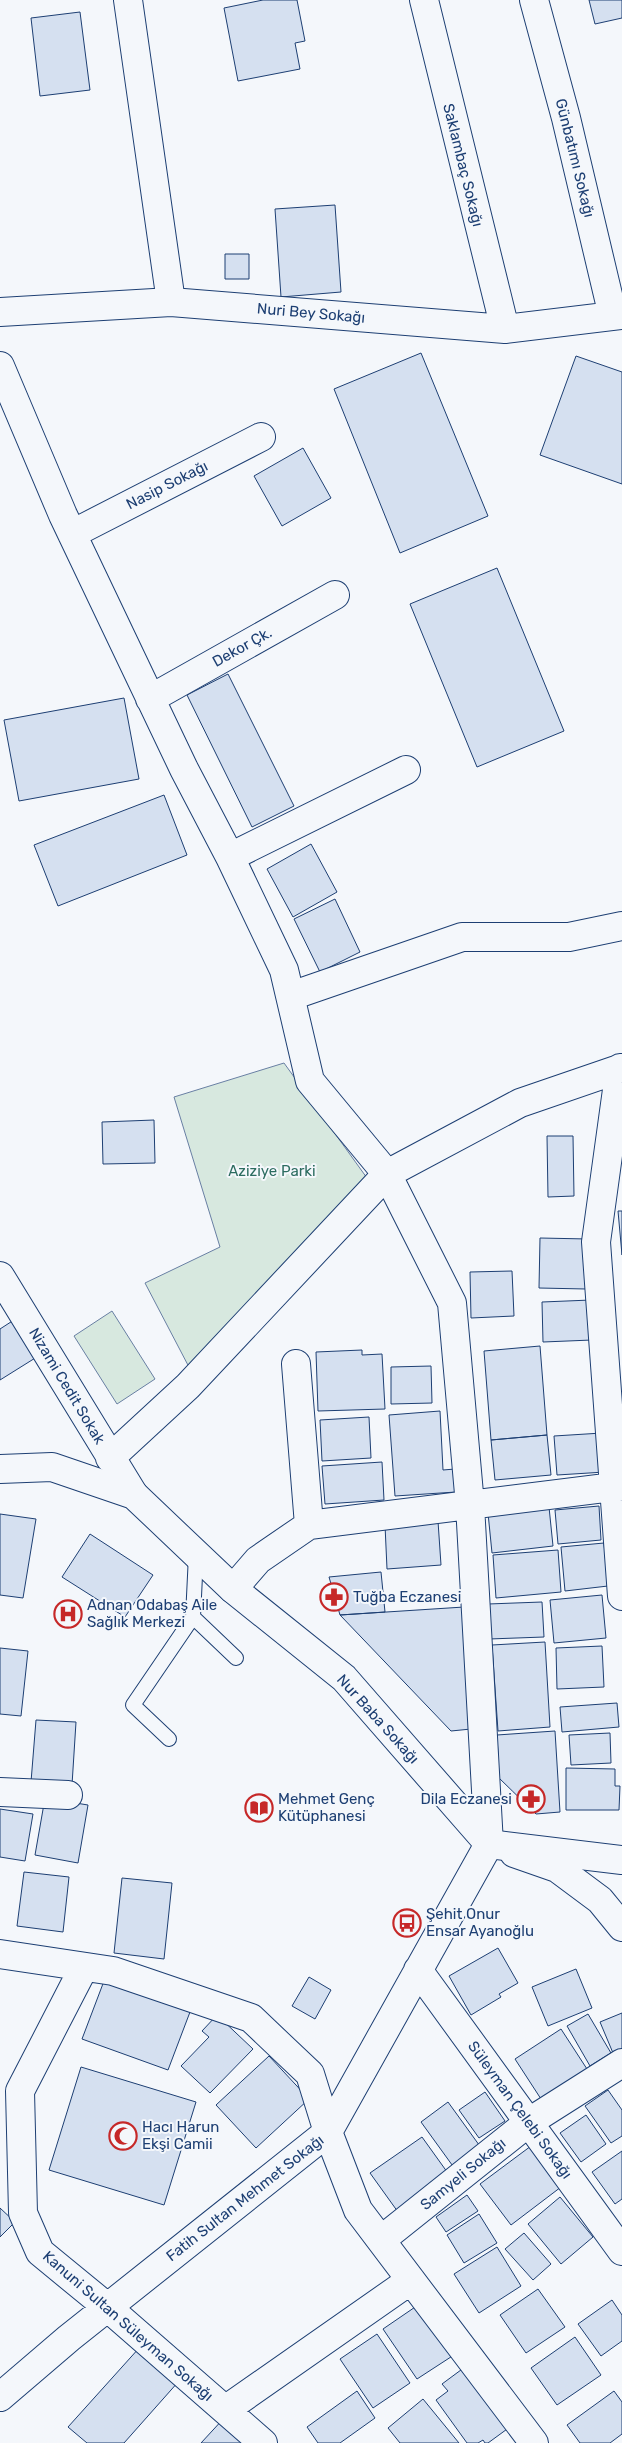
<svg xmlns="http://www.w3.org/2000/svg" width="622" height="2443" font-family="Rubik,sans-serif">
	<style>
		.green { fill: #d7e8df; stroke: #687fa3 }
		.building { fill: #d5e0f0; stroke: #1d3f73 }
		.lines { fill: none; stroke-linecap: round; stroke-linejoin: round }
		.lane-casing { stroke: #1d3f73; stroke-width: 16 }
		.street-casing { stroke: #1d3f73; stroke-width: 30 }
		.secondary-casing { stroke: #1d3f73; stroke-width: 30 }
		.lane { stroke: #f4f7fb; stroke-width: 14 }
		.street { stroke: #f4f7fb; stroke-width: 28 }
		.secondary { stroke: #f4f7fb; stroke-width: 28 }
		.labels { text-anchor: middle; stroke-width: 4; stroke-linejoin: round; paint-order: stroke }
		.street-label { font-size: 15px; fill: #1d3f73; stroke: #f4f7fb }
		.park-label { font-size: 15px; fill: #2c6c60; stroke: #f4f7fb }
		.poi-label { font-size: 15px; fill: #1d3f73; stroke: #f4f7fb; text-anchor: start }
	</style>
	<rect width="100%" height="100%" fill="#f4f7fb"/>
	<path class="green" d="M284 1063 367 1178 190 1369 145 1283 220 1247 174 1097Z
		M112 1311 155 1379 117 1404 74 1336Z"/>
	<path class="building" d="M263 0H297L305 41 295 43 300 69 238 81 224 8Z
		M589 0H622V18L595 24Z
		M80 12 90 90 40 96 31 18Z
		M335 205 341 292 281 297 275 209Z
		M225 254H249V279H225Z
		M421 353 488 516 400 553 334 389Z
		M576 356 622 372V484L540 455Z
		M303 448 331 498 282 526 254 476Z
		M497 568 564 731 477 767 410 604Z
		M228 674 294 806 252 827 187 695Z
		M124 698 139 779 19 801 4 720Z
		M164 795 187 855 58 906 34 845Z
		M311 844 337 892 293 917 267 869Z
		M335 899 360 952 320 972 294 919Z
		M154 1120 155 1163 103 1164 102 1122Z
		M547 1136H573L574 1196 548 1197Z
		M618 1211H622V1255Z
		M540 1238 588 1239 586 1289 539 1288Z
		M512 1271 514 1316 471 1318 470 1272Z
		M591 1300 592 1340 543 1342 542 1302Z
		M17 1318 40 1355 0 1380V1329Z
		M540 1346 547 1435 491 1440 484 1351Z
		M362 1350V1355L382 1354 385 1409 318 1411 316 1352Z
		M431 1366 432 1403 391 1404V1367Z
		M440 1411 443 1470 455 1469 456 1492 395 1496 389 1415Z
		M369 1417 371 1458 322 1461 320 1420Z
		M602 1433 605 1472 557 1475 554 1436Z
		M547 1435 551 1475 495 1480 491 1440Z
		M382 1462 384 1500 325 1504 322 1466Z
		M599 1506 601 1540 558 1544 555 1510Z
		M549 1507 553 1546 492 1553 488 1513Z
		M0 1514 36 1519 23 1598 0 1595Z
		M438 1521 441 1565 387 1569 385 1525Z
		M90 1534 153 1575 125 1617 62 1577Z
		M604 1543 608 1586 565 1591 561 1547Z
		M558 1550 561 1592 496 1598 493 1555Z
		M381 1572 385 1612 340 1615 329 1577Z
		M602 1595 606 1638 554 1643 550 1600Z
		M542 1602 544 1637 489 1639 488 1604Z
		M464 1607 471 1729 451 1731 340 1615Z
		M545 1642 550 1727 498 1731 492 1645Z
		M602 1646 604 1687 557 1689 556 1648Z
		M0 1648 28 1651 21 1716 0 1714Z
		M617 1703 619 1727 562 1732 560 1707Z
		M36 1720 76 1722 72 1785 31 1782Z
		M555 1731 560 1812 536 1814 499 1778 497 1735Z
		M610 1733 611 1763 571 1765 569 1735Z
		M566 1768 615 1769V1786H620L619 1810H566Z
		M45 1798 88 1805 78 1863 35 1855Z
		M0 1809 33 1814 25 1861 0 1857Z
		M24 1872 69 1877 63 1932 17 1926Z
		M122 1878 172 1883 164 1959 114 1953Z
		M498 1948 518 1983 499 1994 501 1997 471 2015 449 1976Z
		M576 1969 592 2008 548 2026 532 1987Z
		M309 1977 331 1990 315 2019 292 2006Z
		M104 1981 190 2012 168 2070 82 2039Z
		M622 2013V2049L613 2053 600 2022Z
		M588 2014 611 2053 590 2066 567 2026Z
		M217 2015 253 2049 210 2093 181 2066 209 2037 202 2031Z
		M561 2029 587 2069 541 2099 515 2059Z
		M269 2056 309 2099 256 2148 216 2105Z
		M81 2067 196 2102 164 2205 49 2170Z
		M608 2090 622 2110V2136L611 2143 585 2106Z
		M485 2092 505 2121 479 2138 459 2110Z
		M448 2102 482 2149 455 2169 421 2122Z
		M586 2115 606 2144 581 2162 560 2133Z
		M422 2137 450 2176 398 2212 370 2173Z
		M531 2146 561 2187 511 2225 480 2184Z
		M622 2151V2199L615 2204 592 2172Z
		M467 2195 478 2211 446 2232 436 2217Z
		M560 2197 593 2237 561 2264 528 2224Z
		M0 2208 15 2222 0 2237Z
		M479 2214 497 2243 464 2263 447 2235Z
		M524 2233 551 2264 533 2280 505 2249Z
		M497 2247 521 2286 479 2313 454 2274Z
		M538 2289 565 2327 526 2353 500 2315Z
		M612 2300 622 2315V2341L601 2356 578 2324Z
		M421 2303 457 2353 417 2379 383 2329Z
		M377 2334 410 2383 373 2408 340 2359Z
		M575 2337 601 2375 557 2405 531 2368Z
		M140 2347 179 2381 124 2443H87L68 2427Z
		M469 2364 514 2424 488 2443H485L483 2440 478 2443H467L436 2400 448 2391 442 2384Z
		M357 2391 375 2418 340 2443H318L307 2427Z
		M614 2391 622 2402V2434L610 2443H580L567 2425Z
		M423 2399 459 2443H400L388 2428Z
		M225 2417 254 2443H201Z"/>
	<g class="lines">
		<g class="lane-casing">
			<path id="lane" d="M196 1555 193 1617 236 1658
				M169 1739 133 1705 193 1617"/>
		</g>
		<g class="street-casing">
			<path id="street" d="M128 0 171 302
				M424 0 505 329
				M534 0 566 118 613 316
				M0 312 171 302 505 329 622 315
				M0 366 63 515 184 769 230 857 284 970 310 1081 387 1174 452 1303 470 1505 489 1844
				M72 534 261 437
				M150 699 335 595
				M230 857 406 770
				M291 996 462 937H569L622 926
				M620 1068 596 1242 622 1596
				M0 1276 134 1495
				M296 1364 309 1525
				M110 1458 188 1386 387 1174 520 1103 622 1068
				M233 1589 258 1560 309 1525 622 1486
				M0 1792 68 1795
				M514 1853 557 1868 600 1900 622 1927
				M0 1954 113 1971 251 2018 310 2074 328 2132 358 2210 534 2443
				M84 1967 20 2091 23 2213 40 2252 107 2307 263 2443
				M418 1970 622 2251
				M381 2240 529 2122 622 2063
				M0 2397 69 2338 328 2132 489 1844
				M225 2410 411 2280"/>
		</g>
		<g class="secondary-casing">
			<path id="secondary" d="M0 1469 52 1467 134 1495 233 1589 344 1678 489 1844 622 1860"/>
		</g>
		<use href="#lane" class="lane"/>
		<use href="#street" class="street"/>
		<use href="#secondary" class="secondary"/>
	</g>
	<defs>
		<g id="pharmacy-ring" transform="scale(1.4375)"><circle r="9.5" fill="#f4f7fb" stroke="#c62828" stroke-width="1.5"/><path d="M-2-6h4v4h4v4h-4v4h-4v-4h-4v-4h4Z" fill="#c62828"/></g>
		<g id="hospital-ring" transform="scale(1.4375)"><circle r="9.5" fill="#f4f7fb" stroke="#c62828" stroke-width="1.5"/><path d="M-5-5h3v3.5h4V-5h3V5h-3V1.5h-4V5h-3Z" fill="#c62828"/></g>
		<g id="library-ring" transform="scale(1.4375)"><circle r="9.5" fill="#f4f7fb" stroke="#c62828" stroke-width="1.5"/><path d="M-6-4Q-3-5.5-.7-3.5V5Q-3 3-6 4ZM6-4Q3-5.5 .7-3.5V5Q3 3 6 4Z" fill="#c62828"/></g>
		<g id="bus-ring" transform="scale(1.4375)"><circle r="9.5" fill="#f4f7fb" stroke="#c62828" stroke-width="1.5"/><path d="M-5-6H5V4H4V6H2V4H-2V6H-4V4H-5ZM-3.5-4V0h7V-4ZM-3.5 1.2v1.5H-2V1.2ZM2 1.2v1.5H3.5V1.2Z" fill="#c62828"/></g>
		<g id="mosque-ring" transform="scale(1.4375)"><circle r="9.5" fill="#f4f7fb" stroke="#c62828" stroke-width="1.5"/><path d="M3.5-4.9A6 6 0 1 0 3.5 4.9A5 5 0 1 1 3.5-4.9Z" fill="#c62828"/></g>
	</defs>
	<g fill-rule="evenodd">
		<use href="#pharmacy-ring" x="334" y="1597"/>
		<use href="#hospital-ring" x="68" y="1614"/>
		<use href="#pharmacy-ring" x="531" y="1799"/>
		<use href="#library-ring" x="259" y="1808"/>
		<use href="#bus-ring" x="407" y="1923"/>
		<use href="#mosque-ring" x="123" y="2136"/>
	</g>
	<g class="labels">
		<g class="street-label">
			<text transform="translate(575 158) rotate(76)" y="5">Günbatımı Sokağı</text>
			<text transform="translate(463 165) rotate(76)" y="5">Saklambaç Sokağı</text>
			<text transform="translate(311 313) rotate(5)" y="5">Nuri Bey Sokağı</text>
			<text transform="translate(167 485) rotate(-27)" y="5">Nasip Sokağı</text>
			<text transform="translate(242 647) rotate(-29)" y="5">Dekor Çk.</text>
			<text transform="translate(67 1386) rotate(59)" y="5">Nizami Cedit Sokak</text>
			<text transform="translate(378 1719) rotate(48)" y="5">Nur Baba Sokağı</text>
			<text transform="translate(520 2110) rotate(54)" y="5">Süleyman Çelebi Sokağı</text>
			<text transform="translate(463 2174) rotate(-39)" y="5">Samyeli Sokağı</text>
			<text transform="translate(245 2198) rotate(-38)" y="5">Fatih Sultan Mehmet Sokağı</text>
			<text transform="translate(128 2326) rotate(41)" y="5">Kanuni Sultan Süleyman Sokağı</text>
		</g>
		<g class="park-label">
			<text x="272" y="1176">Aziziye Parki</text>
		</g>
		<g class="poi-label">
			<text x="353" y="1602">Tuğba Eczanesi</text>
			<text x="87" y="1610">Adnan Odabaş Aile<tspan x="87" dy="17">Sağlık Merkezi</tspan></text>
			<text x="278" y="1804">Mehmet Genç<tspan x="278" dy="17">Kütüphanesi</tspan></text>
			<text x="512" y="1804" text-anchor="end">Dila Eczanesi</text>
			<text x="426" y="1919">Şehit Onur<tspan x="426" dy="17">Ensar Ayanoğlu</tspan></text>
			<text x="142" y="2132">Hacı Harun<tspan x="142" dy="17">Ekşi Camii</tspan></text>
		</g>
	</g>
</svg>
